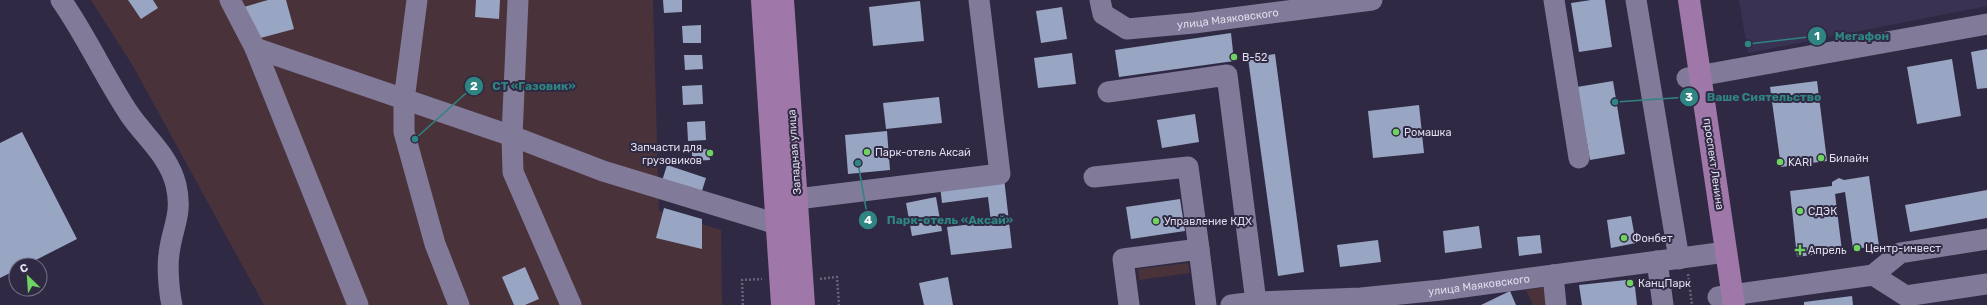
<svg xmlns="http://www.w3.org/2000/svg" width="1987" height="305" font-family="Rubik,sans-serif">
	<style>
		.built { fill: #3a3252 }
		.green { fill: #49323a }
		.building { fill: #98a6c4 }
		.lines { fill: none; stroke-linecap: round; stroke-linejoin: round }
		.path { stroke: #68637a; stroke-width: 2.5; stroke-dasharray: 2 2; stroke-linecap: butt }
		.minor { stroke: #817a98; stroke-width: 21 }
		.major { stroke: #9f77a8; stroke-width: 22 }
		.poi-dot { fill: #6ed360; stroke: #302943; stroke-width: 1.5 }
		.labels { text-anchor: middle; stroke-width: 4; stroke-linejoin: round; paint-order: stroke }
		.street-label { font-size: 11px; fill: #dfdced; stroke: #302943 }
		.poi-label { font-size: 11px; fill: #dfdced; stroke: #302943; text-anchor: start }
		.leader { fill: none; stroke: #2e8581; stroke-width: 1.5 }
		.callout-dot { fill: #2e8581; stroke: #302943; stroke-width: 1.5 }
		.mark-label { font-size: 12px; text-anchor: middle; font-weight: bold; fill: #fff }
		.callout-label { font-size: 12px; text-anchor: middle; font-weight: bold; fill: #2e8581; stroke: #302943; stroke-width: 4; stroke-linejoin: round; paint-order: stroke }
	</style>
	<rect width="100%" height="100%" fill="#302943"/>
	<path class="built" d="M1739 0H1987V6L1748 53Z"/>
	<path class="green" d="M91 0H653L659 211 721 230 722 305H264L133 66Z
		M1188 263 1190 273 1139 280 1138 269Z
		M1546 287 1548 305H1533L1526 290Z"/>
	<path class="building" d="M128 0H153L158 8 141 19Z
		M268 0H286L294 29 253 40 244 7Z
		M476 0H500L499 19 475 17Z
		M663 0H682V12L664 13Z
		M1591 0H1605L1612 47 1579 52 1571 3Z
		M920 1 924 41 873 46 869 7Z
		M1062 7 1067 39 1041 43 1036 11Z
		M701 25V43H683L682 26Z
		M1231 33 1234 61 1119 77 1115 50Z
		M1987 49V88L1977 89 1971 52Z
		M1072 53 1076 84 1038 88 1034 58Z
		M1275 54 1304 272 1278 276 1248 58Z
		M684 55H702L703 69 685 70Z
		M1952 59 1961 116 1917 124 1907 67Z
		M1613 81 1625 154 1590 160 1577 87Z
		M1817 81 1827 161 1781 167 1770 87Z
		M702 85 703 104 683 105 682 86Z
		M939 97 942 123 886 129 883 103Z
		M1419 105 1424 153 1373 158 1368 111Z
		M1195 114 1199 142 1162 148 1157 120Z
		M705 121 706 140 688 141 687 122Z
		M887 131 890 170 848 174 845 135Z
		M22 132 77 239 26 265H16V270L0 278V143Z
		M709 149 710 160 692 161V150Z
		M667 165 706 178 701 194 662 181Z
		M1869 176 1879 246 1853 249 1845 192 1835 194 1842 251 1797 257 1790 191 1832 186V182L1839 178 1844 180Z
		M1004 178 1012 248 951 255 947 227 991 222 988 197 942 203 940 185Z
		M1987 190V218L1910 232 1905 205Z
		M936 197 942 231 912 236 906 203Z
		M1180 199 1185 231 1131 239 1126 207Z
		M664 208 702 219V249L656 238Z
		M1631 216 1636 243 1611 248 1607 220Z
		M1479 226 1482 248 1445 253 1443 231Z
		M1540 235 1542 253 1519 256 1517 237Z
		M1378 240 1381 262 1340 267 1337 245Z
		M525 267 539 299 525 305H514L502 277Z
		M948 277 953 305H924L919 283Z
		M1626 280 1635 287 1637 305H1582L1579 285Z
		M1510 291 1516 305H1481Z
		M1852 296 1853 305H1804V302Z"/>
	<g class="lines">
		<path class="path" d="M1688 274 1692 305
			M820 279 837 277 839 305
			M743 305 742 280 762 279"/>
		<g class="minor">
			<path d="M61 0C87 37 105 78 130 115 146 138 169 156 176 185 183 215 172 227 169 254 167 267 169 292 172 305"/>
			<path d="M230 0 255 48 358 305"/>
			<path d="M417 0 404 100V132L435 244 459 305"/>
			<path d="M518 0 512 136 513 172 571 305"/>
			<path id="s1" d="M1100 0 1103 14 1127 29 1194 23 1372 0"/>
			<path d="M1554 0 1579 158"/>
			<path d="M1636 0 1679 259"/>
			<path d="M255 48 512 136 603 171 777 224"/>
			<path d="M1687 78 1987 24"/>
			<path d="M1108 92 1227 75 1256 302"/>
			<path d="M1094 177 1188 167 1199 249"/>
			<path d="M797 199 1000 174 979 0"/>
			<path d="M1657 261 1663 305"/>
			<path d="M1553 275 1556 305"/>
			<path d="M1873 275 1906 296 1987 284"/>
			<path d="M1718 297 1873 275 1900 253 1987 239"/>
			<path d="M1129 305 1123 259 1199 249 1206 305"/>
			<path id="s2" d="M1231 305 1256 302 1361 298 1441 290 1726 252"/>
		</g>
		<path class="major" d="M762 0 782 305
			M783 0 804 305
			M1689 0 1734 305"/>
	</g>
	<g class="poi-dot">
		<circle cx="1234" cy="57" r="4"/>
		<circle cx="1396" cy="132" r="4"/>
		<circle cx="867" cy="152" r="4"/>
		<circle cx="710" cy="153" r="4"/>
		<circle cx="1821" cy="158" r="4"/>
		<circle cx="1780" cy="162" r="4"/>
		<circle cx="1800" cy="211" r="4"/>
		<circle cx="1156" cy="221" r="4"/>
		<circle cx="1624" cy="238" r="4"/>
		<circle cx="1857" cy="248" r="4"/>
		<path d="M1798 244h4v4h4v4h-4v4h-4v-4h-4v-4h4z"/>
		<circle cx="1630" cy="283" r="4"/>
	</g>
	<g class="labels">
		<g class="street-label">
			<text dy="4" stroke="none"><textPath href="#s1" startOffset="144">улица Маяковского</textPath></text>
			<text transform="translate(794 152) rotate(-94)" y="4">Западная улица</text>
			<text transform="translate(1714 164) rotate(82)" y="4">проспект Ленина</text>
			<text dy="4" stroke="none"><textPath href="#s2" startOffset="249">улица Маяковского</textPath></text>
		</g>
		<g class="poi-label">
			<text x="1242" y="61">В-52</text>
			<text x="1404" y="136">Ромашка</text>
			<text x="702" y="151" text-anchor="end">Запчасти для<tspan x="702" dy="13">грузовиков</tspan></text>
			<text x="875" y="156">Парк-отель Аксай</text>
			<text x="1829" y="162">Билайн</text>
			<text x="1788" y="166">KARI</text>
			<text x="1808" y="215">СДЭК</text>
			<text x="1164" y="225">Управление КДХ</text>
			<text x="1632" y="242">Фонбет</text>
			<text x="1865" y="252">Центр-инвест</text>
			<text x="1808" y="254">Апрель</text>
			<text x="1638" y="287">КанцПарк</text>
		</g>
	</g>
	<path class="leader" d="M1748 44L1817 36M415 139L474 86M1615 102L1689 97M858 163L868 220"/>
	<g class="callout-dot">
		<circle cx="1748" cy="44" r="4"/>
		<circle cx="415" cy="139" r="4"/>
		<circle cx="1615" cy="102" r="4"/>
		<circle cx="858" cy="163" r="4"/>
		<circle cx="1817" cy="36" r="10"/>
		<circle cx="474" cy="86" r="10"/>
		<circle cx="1689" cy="97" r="10"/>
		<circle cx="868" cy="220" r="10"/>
	</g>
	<g class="mark-label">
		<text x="1817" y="40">1</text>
		<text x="474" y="90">2</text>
		<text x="1689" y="101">3</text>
		<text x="868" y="224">4</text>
	</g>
	<g class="callout-label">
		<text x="1862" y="40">Мегафон</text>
		<text x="534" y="90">СТ «Газовик»</text>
		<text x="1764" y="101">Ваше Сиятельство</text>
		<text x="950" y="224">Парк-отель «Аксай»</text>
	</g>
	<g transform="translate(28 277) rotate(335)"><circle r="19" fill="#302943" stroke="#767187"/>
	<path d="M0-3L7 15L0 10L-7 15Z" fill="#6ed360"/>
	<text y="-6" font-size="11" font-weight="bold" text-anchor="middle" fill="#dfdced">С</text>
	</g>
</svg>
